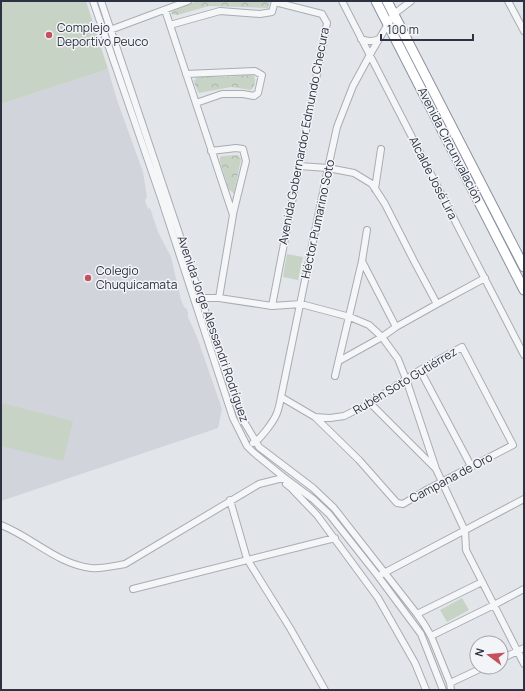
<svg xmlns="http://www.w3.org/2000/svg" width="525" height="691" font-family="Manrope,sans-serif">
	<style>
		.built { fill: #d1d4db }
		.grass { fill: #c7d3c4 }
		.park { fill: url(#park-crowns) }
		.lines { fill: none; stroke-linecap: round; stroke-linejoin: round }
		.minor-casing { stroke: #a8acb4; stroke-width: 8 }
		.highway-casing { stroke: #8b929f; stroke-width: 11 }
		.minor { stroke: #f5f6f8; stroke-width: 6 }
		.highway { stroke: #fff; stroke-width: 9 }
		.poi-dot { fill: #c5515f; stroke: #f2f4f7; stroke-width: 1.5 }
		.labels { text-anchor: middle; stroke-width: 3; stroke-linejoin: round; paint-order: stroke }
		.poi-label { font-size: 12px; fill: #2c3241; stroke: #f2f4f7; text-anchor: start }
		.street-label { font-size: 12px; fill: #2c3241; stroke: #f2f4f7 }
	</style>
	<defs>
		<pattern id="park-crowns" width="20" height="18" patternUnits="userSpaceOnUse"><rect width="20" height="18" fill="#c7d3c4"/><path d="M2 6a3 3 0 1 1 6 0M12 15a3 3 0 1 1 6 0" fill="none" stroke="#abb6aa"/></pattern>
	</defs>
	<rect width="100%" height="100%" fill="#e2e5ea"/>
	<path class="built" d="M108 69 117 100 143 172 147 197 145 200 146 204 148 209 150 208 158 232 171 257 181 300 184 307 187 309 188 313V317L197 337 222 409 218 428 1 501V104Z"/>
	<path class="grass" d="M1 1H86L108 69 1 104Z
		M287 254 303 257 298 280 283 277Z
		M1 403 73 421 63 461 1 446Z
		M462 598 469 610 447 622 440 610Z"/>
	<path class="park" d="M197 1H270L268 8 209 6 177 15 171 14 173 11Z
		M252 75 254 76C256 81 255 86 251 90L231 87 199 93 195 85 194 81 197 77H223Z
		M238 155 241 159 234 193 229 190 220 161V157L223 156Z"/>
	<g class="lines">
		<g class="minor-casing">
			<path id="minor" d="M93 1 161 198 233 418 247 446 253 452 286 479 313 499 329 514 378 576 421 634 443 690
				M101 1 240 415 259 447 313 488 334 508 417 614 424 624 431 636 450 683 451 690
				M342 1 524 355
				M508 1 524 31
				M165 10 233 215 219 298
				M170 25 220 11 260 14 272 12 275 1
				M110 30 188 1
				M361 39C368 42 373 42 379 39
				M186 74 255 71 262 75 258 93 254 96 243 94H222L196 103
				M211 151 236 148 243 149 246 161 233 214
				M299 166 328 168 354 173 372 184 385 204 414 261 437 304
				M375 189 381 149
				M362 261 396 327
				M197 297 201 298H219L272 306 301 304 350 317 369 325 382 337 398 359 406 379 436 469 465 531 466 550 524 664
				M272 306 299 166 327 23 322 14 275 2
				M339 361 382 337 396 327 437 304 485 278
				M420 370 471 466
				M335 376 362 261 367 230
				M281 397 315 417 330 418 344 416 370 403 420 370 462 347 513 445 428 489 403 504 397 503 359 460 315 417
				M370 403 435 468
				M253 443C260 440 274 421 277 413 279 408 280 402 281 397L328 168 337 127 353 86 372 51 394 14 411 1
				M286 484 291 488 317 515 378 598 415 663 426 690
				M230 500 247 559 290 628 325 690
				M1 525C32 537 57 564 91 568 102 569 114 566 125 564L259 484 279 479H286
				M382 574 524 499
				M133 589 335 538
				M417 614 482 582
				M431 636 494 605 524 589
				M501 659 524 648
				M450 683 484 667"/>
		</g>
		<g class="highway-casing">
			<path id="highway" d="M376 1 524 290
				M387 1 524 267"/>
		</g>
		<use href="#minor" class="minor"/>
		<use href="#highway" class="highway"/>
	</g>
	<g class="poi-dot">
		<circle cx="49" cy="35" r="4"/>
		<circle cx="88" cy="278" r="4"/>
	</g>
	<g class="labels">
		<g class="poi-label">
			<text x="57" y="32">Complejo<tspan x="57" dy="14">Deportivo Peuco</tspan></text>
			<text x="96" y="275">Colegio<tspan x="96" dy="14">Chuquicamata</tspan></text>
		</g>
		<g class="street-label">
			<text transform="translate(304 136) rotate(-79)" y="4">Avenida Gobernardor Edmundo Checura</text>
			<text transform="translate(450 145) rotate(63)" y="4">Avenida Circunvalación</text>
			<text transform="translate(433 178) rotate(63)" y="4">Alcalde José Lira</text>
			<text transform="translate(318 219) rotate(-78)" y="4">Héctor Pumarino Soto</text>
			<text transform="translate(213 329) rotate(71)" y="4">Avenida Jorge Alessandri Rodríguez</text>
			<text transform="translate(405 381) rotate(-31)" y="4">Rubén Soto Gutiérrez</text>
			<text transform="translate(451 478) rotate(-28)" y="4">Campana de Oro</text>
		</g>
	</g>
	<rect width="525" height="691" fill="none" stroke="#2c3241" stroke-width="4"/>
	<g transform="translate(489 655) rotate(286)"><circle r="19" fill="#f2f4f7" stroke="#a3a6ae"/>
	<path d="M0-3L7 15L0 10L-7 15Z" fill="#c5515f"/>
	<text y="-6" font-size="11" font-weight="bold" text-anchor="middle" fill="#2c3241">N</text>
	</g>
	<path d="M381 34v6h92v-6" fill="none" stroke="#2c3241" stroke-width="2"/>
	<text x="387" y="34" font-size="12" fill="#2c3241" stroke="#f2f4f7" stroke-width="3" paint-order="stroke">100 m</text>
</svg>
